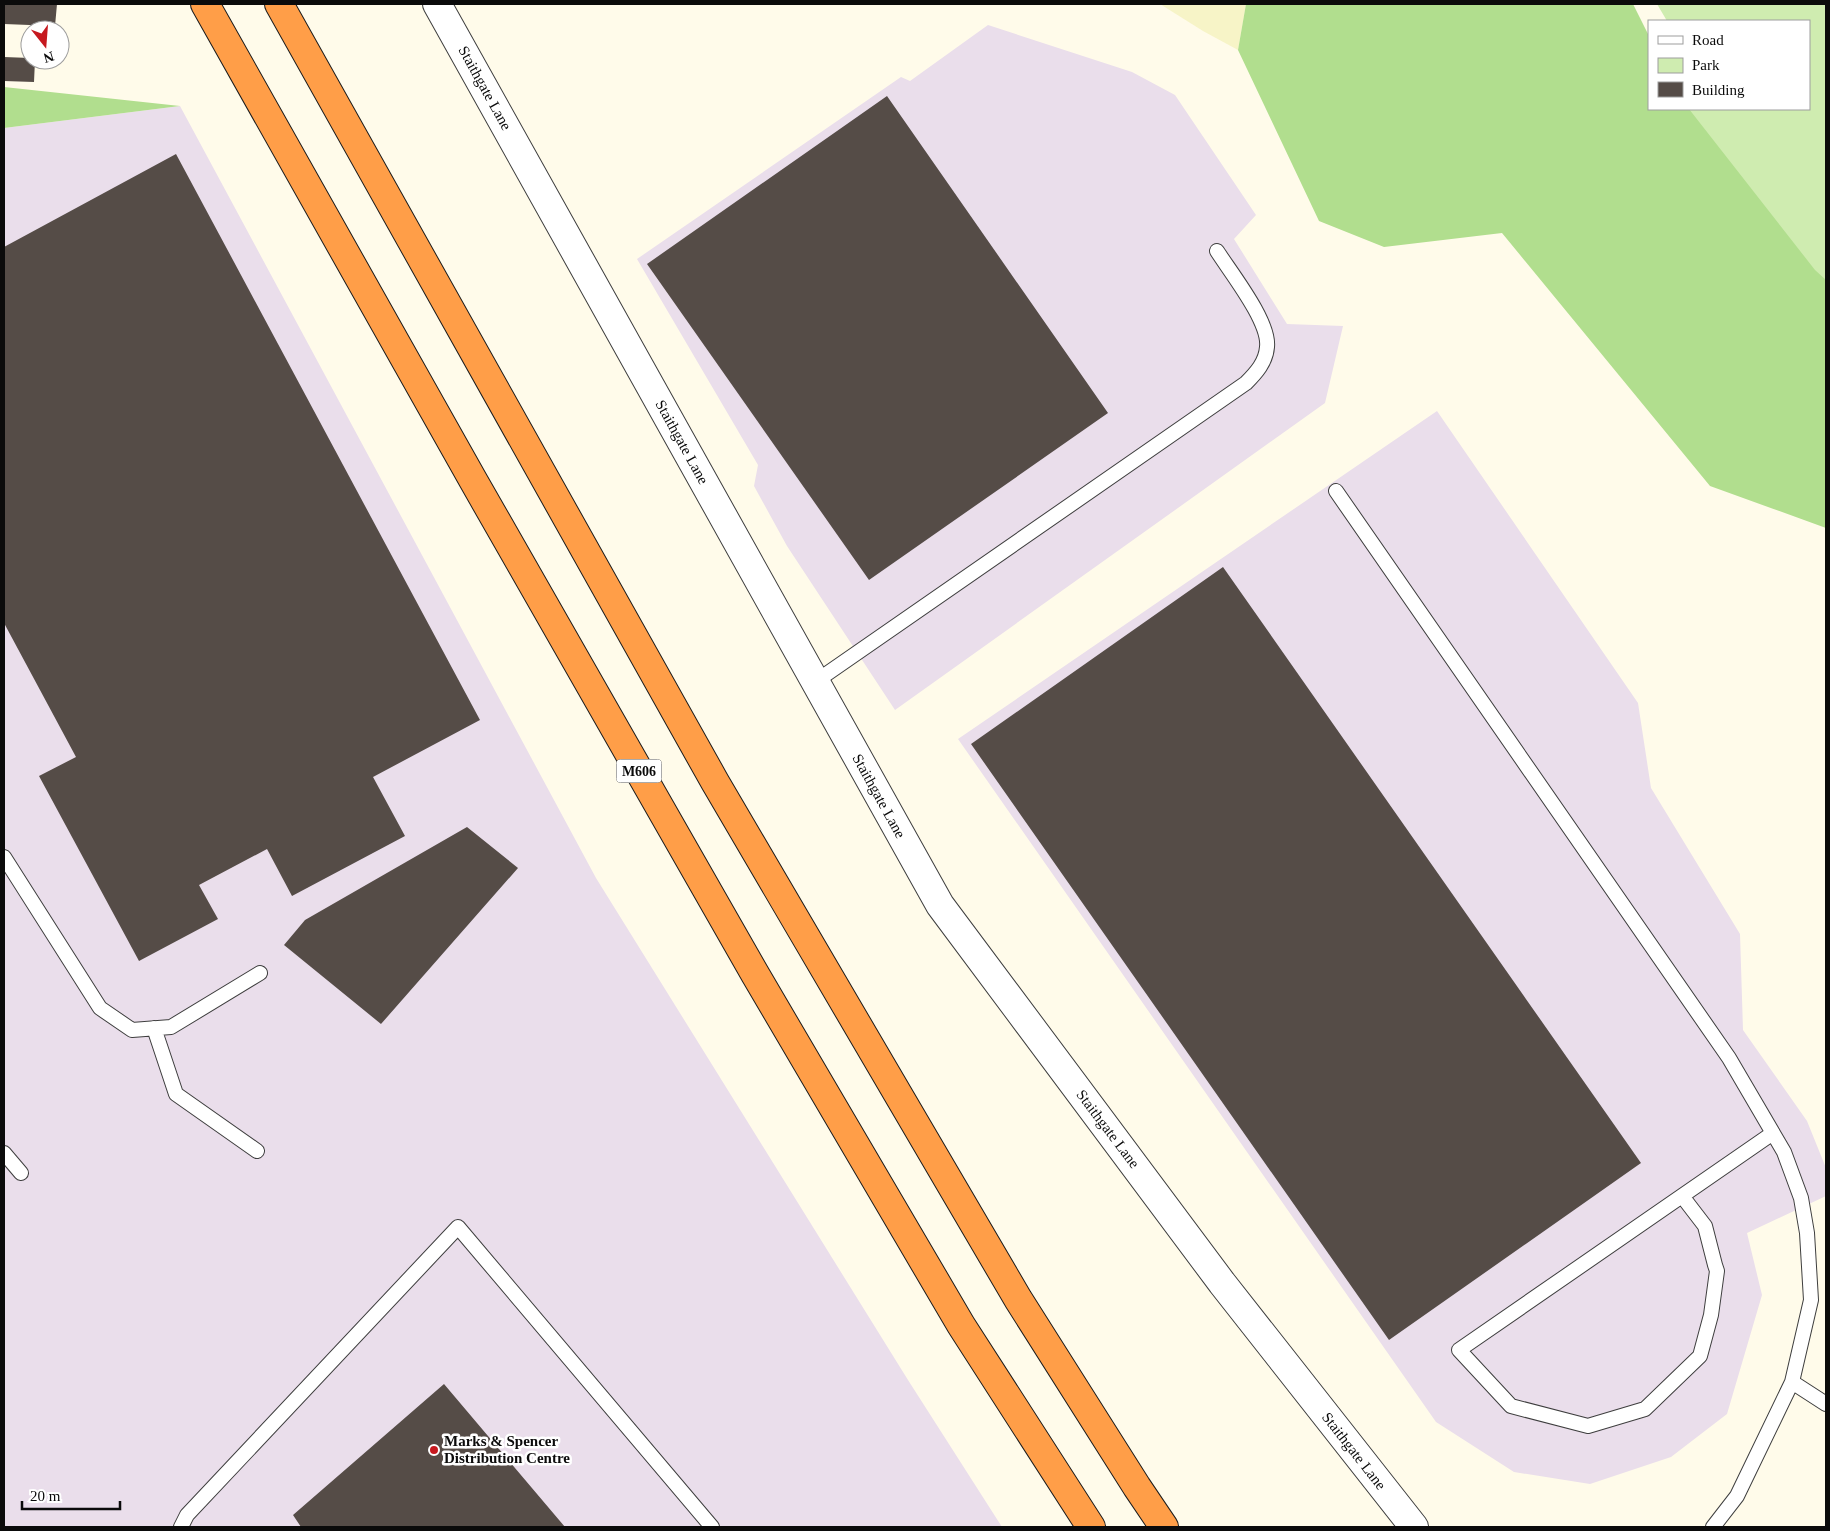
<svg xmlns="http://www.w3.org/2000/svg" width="1830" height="1531" font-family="Georgia,serif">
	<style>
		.industrial { fill: #eadeeb }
		.farmland { fill: #f7f4c7 }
		.green { fill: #cfecb0 }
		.forest { fill: #b1de8e }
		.building { fill: #554c47 }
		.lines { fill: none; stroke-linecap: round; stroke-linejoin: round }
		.service-casing { stroke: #3e3e3e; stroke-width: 16 }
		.tertiary-casing { stroke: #3e3e3e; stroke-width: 30 }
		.motorway-casing { stroke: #1c1c1c; stroke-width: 30 }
		.service { stroke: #fff; stroke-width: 14 }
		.tertiary { stroke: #fff; stroke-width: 28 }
		.motorway { stroke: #ff9e48; stroke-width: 28 }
		.poi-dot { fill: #c6191f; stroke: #fff; stroke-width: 2 }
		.labels { text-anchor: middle; stroke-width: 5; stroke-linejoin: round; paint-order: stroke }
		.shield { fill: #fff; stroke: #545454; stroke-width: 1 }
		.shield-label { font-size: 14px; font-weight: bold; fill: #0b0b0b }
		.street-label { font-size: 15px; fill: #0b0b0b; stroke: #fff }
		.poi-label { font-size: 15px; font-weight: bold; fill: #0b0b0b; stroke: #fff; text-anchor: start }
	</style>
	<rect width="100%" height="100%" fill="#fffbea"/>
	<path class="industrial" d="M988 25 1132 72 1175 95 1256 215 1234 239 1287 324 1343 326 1325 403 895 710 787 546 754 486 758 465 637 259 901 77 910 81Z
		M180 106 596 878 908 1380 1002 1527H4V128Z
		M1437 411 1638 703 1651 788 1740 934 1743 1030 1807 1121 1826 1168V1196L1747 1233 1762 1295 1727 1414 1671 1457 1590 1484 1514 1472 1436 1422 958 739Z"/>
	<path class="farmland" d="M1160 4H1246L1238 50 1203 31Z"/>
	<path class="green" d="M1657 4H1826V507L1622 222 1649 109H1809V21H1667Z"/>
	<path class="forest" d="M1246 4H1633L1649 36V109H1689L1815 270 1826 280V528L1710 486 1502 233 1384 247 1319 221 1238 50Z
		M4 87 180 106 4 128Z"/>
	<path class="building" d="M4 4H57L55 26 4 24Z
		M4 57 30 58V60H35L34 82 4 81Z
		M887 96 1108 413 869 580 647 264Z
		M176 154 480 720 373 777 405 836 292 896 267 849 199 885 218 919 139 961 39 776 76 757 4 623V247Z
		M1223 567 1641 1163 1389 1340 971 744Z
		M467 827 518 868 381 1024 284 945 305 920Z
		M444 1384 565 1527H301L293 1515Z"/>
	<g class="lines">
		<g class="service-casing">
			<path id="service" d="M1336 491 1729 1058 1784 1152 1801 1198 1807 1233 1811 1300 1792 1382 1737 1496 1713 1527
				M815 682 1246 383C1256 373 1266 362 1267 347 1270 322 1231 273 1217 251
				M4 857 100 1008 132 1030 171 1027 260 973
				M154 1028 176 1094 257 1151
				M4 1153 21 1173
				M1682 1196 1705 1226 1715 1265 1717 1271 1711 1315 1700 1356 1645 1409 1588 1426 1511 1406 1459 1350 1773 1133
				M1792 1382 1826 1404
				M181 1527 187 1515 458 1227 712 1527"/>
		</g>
		<g class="tertiary-casing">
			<path id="tertiary" d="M437 4 940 905 1222 1283 1414 1527"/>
		</g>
		<g class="motorway-casing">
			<path id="motorway" d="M205 4 473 480 755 974 961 1325 1091 1527
				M279 4 715 782 1018 1299 1137 1487 1164 1527"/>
		</g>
		<use href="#service" class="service"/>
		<use href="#tertiary" class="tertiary"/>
		<use href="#motorway" class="motorway"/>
	</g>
	<circle class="poi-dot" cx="434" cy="1450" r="5"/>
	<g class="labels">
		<rect class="shield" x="616.5" y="759.5" width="45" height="23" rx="4"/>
		<g class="shield-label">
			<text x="639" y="776">M606</text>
		</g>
		<g class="street-label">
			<text transform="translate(485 88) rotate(61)" y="5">Staithgate Lane</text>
			<text transform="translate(682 442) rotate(61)" y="5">Staithgate Lane</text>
			<text transform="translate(879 796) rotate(61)" y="5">Staithgate Lane</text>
			<text transform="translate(1108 1129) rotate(53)" y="5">Staithgate Lane</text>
			<text transform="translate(1354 1451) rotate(52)" y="5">Staithgate Lane</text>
		</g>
		<g class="poi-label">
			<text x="444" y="1446">Marks &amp; Spencer<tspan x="444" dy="17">Distribution Centre</tspan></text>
		</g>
	</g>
	<rect width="1830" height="1531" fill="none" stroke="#0b0b0b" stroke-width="10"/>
	<rect x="1648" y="20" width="162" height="90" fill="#ffffff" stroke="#9d9d9d"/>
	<rect x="1658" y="36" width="25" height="8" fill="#ffffff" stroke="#9d9d9d"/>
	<text x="1692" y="45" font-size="15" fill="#0b0b0b">Road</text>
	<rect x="1658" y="58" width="25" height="15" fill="#cfecb0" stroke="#9d9d9d"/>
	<text x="1692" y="70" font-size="15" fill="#0b0b0b">Park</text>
	<rect x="1658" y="82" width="25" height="15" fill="#554c47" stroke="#9d9d9d"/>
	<text x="1692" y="95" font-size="15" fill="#0b0b0b">Building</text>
	<g transform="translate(45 45) rotate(163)"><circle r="24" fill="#ffffff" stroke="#9d9d9d"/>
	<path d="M0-4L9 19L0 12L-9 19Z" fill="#c6191f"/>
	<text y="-8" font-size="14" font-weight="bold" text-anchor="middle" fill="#0b0b0b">N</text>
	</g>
	<path d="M22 1501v8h98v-8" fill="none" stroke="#0b0b0b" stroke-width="2.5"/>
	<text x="30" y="1501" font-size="15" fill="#0b0b0b" stroke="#ffffff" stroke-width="4" paint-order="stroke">20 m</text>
</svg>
